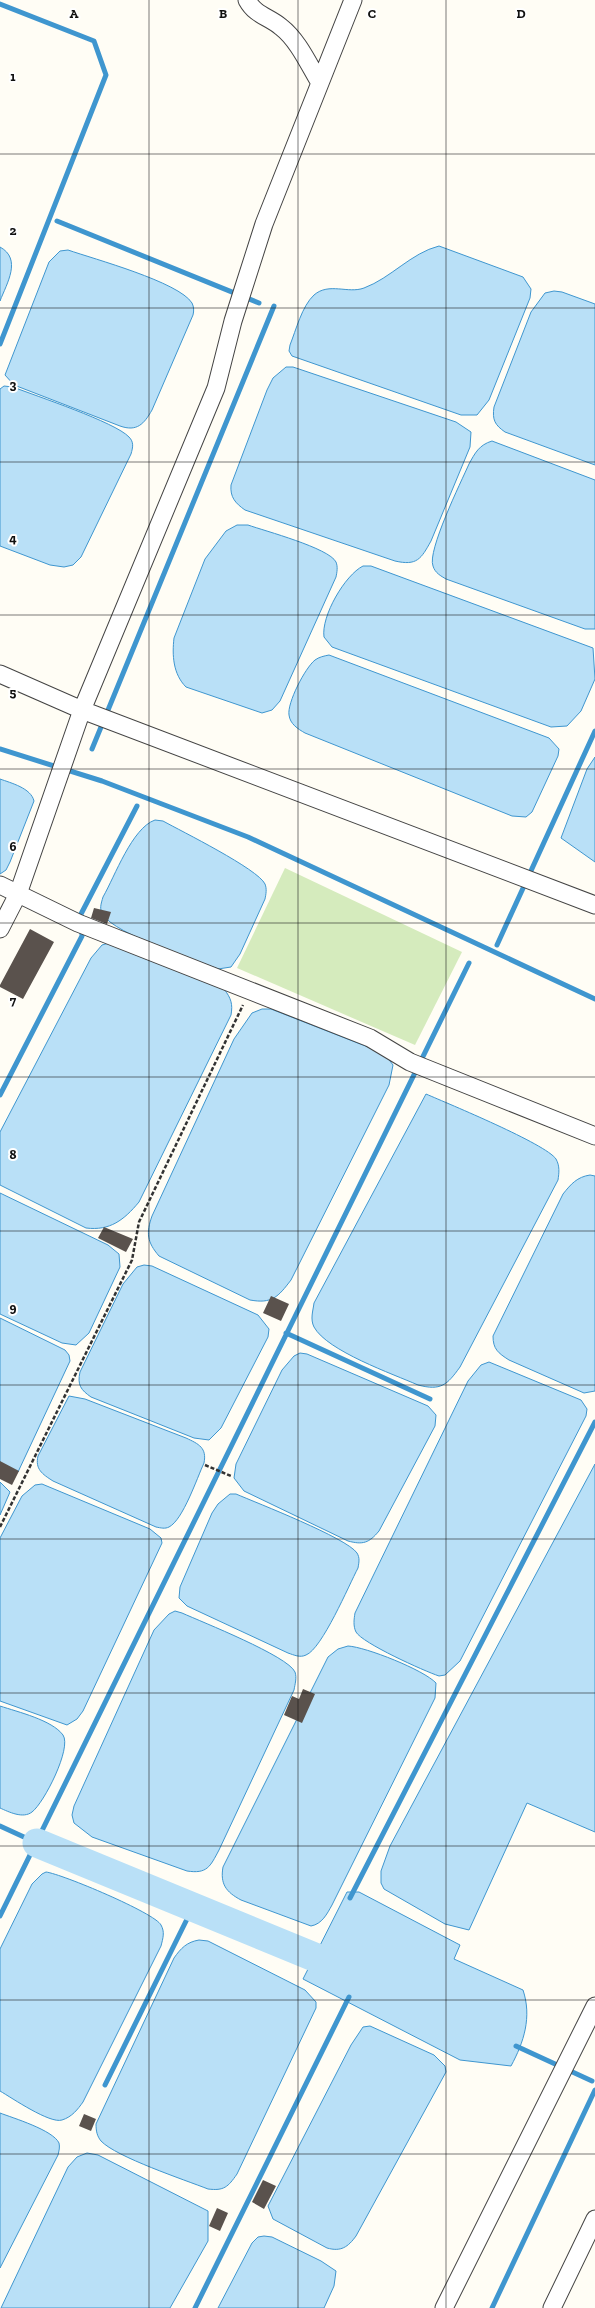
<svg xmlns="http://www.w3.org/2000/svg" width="595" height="2308" font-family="'Zilla Slab',serif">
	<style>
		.green { fill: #d5ebbd }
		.water { fill: #b9e0f7; stroke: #3f96cf }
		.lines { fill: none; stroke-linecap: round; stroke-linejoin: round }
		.stream { stroke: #3f96cf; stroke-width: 5 }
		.river { stroke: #b9e0f7; stroke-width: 29 }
		.building { fill: #5a524d }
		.minor-casing { stroke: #444; stroke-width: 19 }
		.path { stroke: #333; stroke-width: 2.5; stroke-dasharray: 4 2; stroke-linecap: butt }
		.minor { stroke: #fff; stroke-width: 17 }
		.grid { fill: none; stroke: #111; stroke-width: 1; stroke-opacity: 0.55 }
		.grid-label { font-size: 13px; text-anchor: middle; font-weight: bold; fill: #111; stroke: #fff; stroke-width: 4; stroke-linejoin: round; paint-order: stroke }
	</style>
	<rect width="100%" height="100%" fill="#fffdf5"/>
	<path class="green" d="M285 868 462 952 415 1045 237 968Z"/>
	<path class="water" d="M439 246 523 277 531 289 530 298 489 400 477 415H461L292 356 289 351 290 345C296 330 302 306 314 295 329 282 348 294 364 288 391 278 411 253 439 246Z
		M0 247C22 259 7 283 0 301Z
		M68 250C94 259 179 282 192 303 194 307 194 311 193 315L152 410C144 424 137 432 120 426L14 385 5 375 49 262 60 251Z
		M554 291 562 292 595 304V465L505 432C495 425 492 420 494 407L531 312 545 293Z
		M286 367H293L456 422 471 432 470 447 431 541C421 559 417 566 395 561L245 510C235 503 230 497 231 485L267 390 273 378Z
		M4 386 13 387C36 396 115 422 129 437 134 442 133 447 131 454L81 557 73 565 64 567 50 565 0 546V389Z
		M492 441 595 480V629H585L446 579C441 576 435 573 433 566 427 551 461 482 469 464 475 453 479 445 492 441Z
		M237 525H248C265 531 329 548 336 562 338 567 337 572 336 577L280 701 272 710 262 713 186 687C173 674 172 655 174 638L205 559 226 531Z
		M363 566H371L593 648 595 679 581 711 567 726 551 727 332 647 324 637C321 616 345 575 363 566Z
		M329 655 549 738 559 749 558 756 532 812 526 817 512 816 305 733C298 729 290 724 289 715 287 703 305 668 315 660 319 657 324 656 329 655Z
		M595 757V862L561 838 587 769Z
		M0 779C11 783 31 788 34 801L10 862 6 870 0 874Z
		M155 820 163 821C181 831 258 869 265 884 267 889 266 894 265 899L240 954 231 967 218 969C193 959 117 935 103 915 99 909 101 904 103 897 115 876 132 828 155 820Z
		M109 943 224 989C231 998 233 1004 231 1015L139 1202C124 1220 110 1231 86 1228L0 1185V1132L91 958 102 945Z
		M262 1009H271L378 1051 387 1057 393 1065 389 1085 291 1280C278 1297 272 1304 250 1300L159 1256C147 1242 146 1233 152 1216L234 1039 252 1013Z
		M426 1094C449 1104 546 1144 556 1159 560 1166 559 1173 558 1180L460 1367C447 1385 441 1391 418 1385 393 1374 327 1351 314 1327 310 1319 313 1311 314 1303Z
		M590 1175 595 1176V1391L584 1393 509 1360C498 1353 493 1349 493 1336L563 1194C571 1184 577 1177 590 1175Z
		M0 1193 108 1245 119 1254 120 1267 89 1333 76 1345 62 1343 0 1314Z
		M144 1265 152 1266 258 1315 269 1329 268 1337 221 1428 209 1440 194 1438 91 1397C81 1390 77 1385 80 1372L123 1284 137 1267Z
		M0 1318 65 1350 69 1355 70 1361 18 1472 0 1465Z
		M300 1353 307 1354 428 1406 436 1415 435 1426 379 1531C369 1543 363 1545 348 1541L244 1491 234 1478 236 1464 282 1370 294 1356Z
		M489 1362 581 1400 587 1409 586 1416 460 1661 445 1675 439 1676C424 1671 362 1643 356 1632 353 1626 354 1619 355 1613L468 1381 481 1365Z
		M69 1396 85 1399 186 1438C199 1444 207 1448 204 1463 197 1478 183 1520 169 1527 165 1529 161 1528 156 1527L53 1481C42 1474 35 1469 38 1456Z
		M595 1464V1832L527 1803 469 1930 445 1924 384 1889 381 1883V1871L390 1846Z
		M0 1482 10 1492 0 1515Z
		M42 1484 150 1529 161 1538 162 1543 83 1711 77 1719 67 1725 0 1701V1538L22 1496 35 1485Z
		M230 1494H236C257 1503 347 1538 357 1553 360 1558 359 1562 358 1568 349 1585 322 1649 306 1655 300 1658 294 1655 288 1653L187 1606 179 1598 180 1587 212 1513 218 1504Z
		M175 1611 182 1613C202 1622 288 1656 295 1672 297 1678 295 1684 294 1690L219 1850C210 1867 207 1874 187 1871L92 1837 74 1823 72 1815 74 1806 154 1630 169 1614Z
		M348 1646C366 1647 424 1670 436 1683L435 1698 332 1905C327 1914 322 1924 311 1926L241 1900C226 1892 220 1884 223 1867L328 1657 338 1649Z
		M0 1706C18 1712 52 1720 63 1735 72 1748 44 1803 32 1812 23 1819 9 1812 0 1808Z
		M46 1872C62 1874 155 1913 161 1925 165 1932 163 1938 161 1946L83 2102C78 2109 72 2117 62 2120 50 2124 12 2098 0 2091V1949L32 1884 42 1874Z
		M347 1892H359L460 1945 454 1959 523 1990C532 2017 524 2042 511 2066L460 2060 303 1979Z
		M199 1940 208 1941 305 1990 316 2002V2008L237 2174C228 2187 224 2191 208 2189 185 2180 116 2157 101 2141 97 2136 96 2131 96 2124L174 1958C181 1948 187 1942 199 1940Z
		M370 2026 434 2055 445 2066 446 2072 356 2236C348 2247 341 2252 327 2248L273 2219 268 2206 351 2045 363 2027Z
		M0 2113C13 2118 53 2130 59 2143 60 2147 59 2151 58 2155L0 2268Z
		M87 2153 98 2155 208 2211V2241L170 2308H1L68 2167 77 2157Z
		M264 2236 272 2237 321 2261 336 2271 334 2286 324 2308H218L252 2243 258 2237Z"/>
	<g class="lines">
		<path class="stream" d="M0 4 94 41 106 75 0 344
			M57 221 259 303
			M0 749 102 781 248 837 595 999
			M92 749 274 306
			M497 945 595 731
			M0 1095 82 936 81 914 137 806
			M286 1333 430 1399
			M0 1826 37 1843
			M350 1898 595 1422
			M0 1916 469 963
			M516 2046 592 2081
			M105 2085 193 1907
			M195 2308 349 1997
			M492 2308 595 2090"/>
		<path class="river" d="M37 1843 324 1961"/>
	</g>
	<path class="building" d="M94 908 111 912 107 924 91 918Z
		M30 929 54 942 23 999 0 987V985Z
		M104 1227 133 1239 126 1252 98 1238Z
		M271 1296 289 1304 281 1321 263 1313Z
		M0 1461 19 1471 12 1485 0 1479Z
		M303 1689 315 1694 302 1723 284 1715 292 1696 299 1699Z
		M84 2114 96 2119 91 2131 79 2126Z
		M263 2180 276 2186 264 2209 252 2202Z
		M217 2208 228 2213 220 2231 209 2226Z"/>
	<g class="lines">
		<g class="minor-casing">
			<path id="minor" d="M247 0C256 16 268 16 281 27 298 40 309 65 320 83
				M0 674 82 710 595 905
				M0 885 78 923 370 1038 410 1062 595 1136
				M0 929 18 894 82 710 216 388 233 321 264 224 353 0
				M444 2308 595 2006
				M552 2308 595 2219"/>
		</g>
		<path class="path" d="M205 1465 231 1476
			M0 1527 132 1260 139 1222 243 1005"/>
		<use href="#minor" class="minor"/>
	</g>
	<path class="grid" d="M149 0V2308M298 0V2308M446 0V2308M0 154H595M0 308H595M0 462H595M0 615H595M0 769H595M0 923H595M0 1077H595M0 1231H595M0 1385H595M0 1539H595M0 1693H595M0 1846H595M0 2000H595M0 2154H595"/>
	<g class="grid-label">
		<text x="74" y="18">A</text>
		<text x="223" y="18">B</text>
		<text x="372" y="18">C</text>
		<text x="521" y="18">D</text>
		<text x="13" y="81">1</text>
		<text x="13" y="235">2</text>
		<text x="13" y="389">3</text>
		<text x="13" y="543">4</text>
		<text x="13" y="697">5</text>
		<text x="13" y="851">6</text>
		<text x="13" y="1005">7</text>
		<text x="13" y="1159">8</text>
		<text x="13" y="1312">9</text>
	</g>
</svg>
